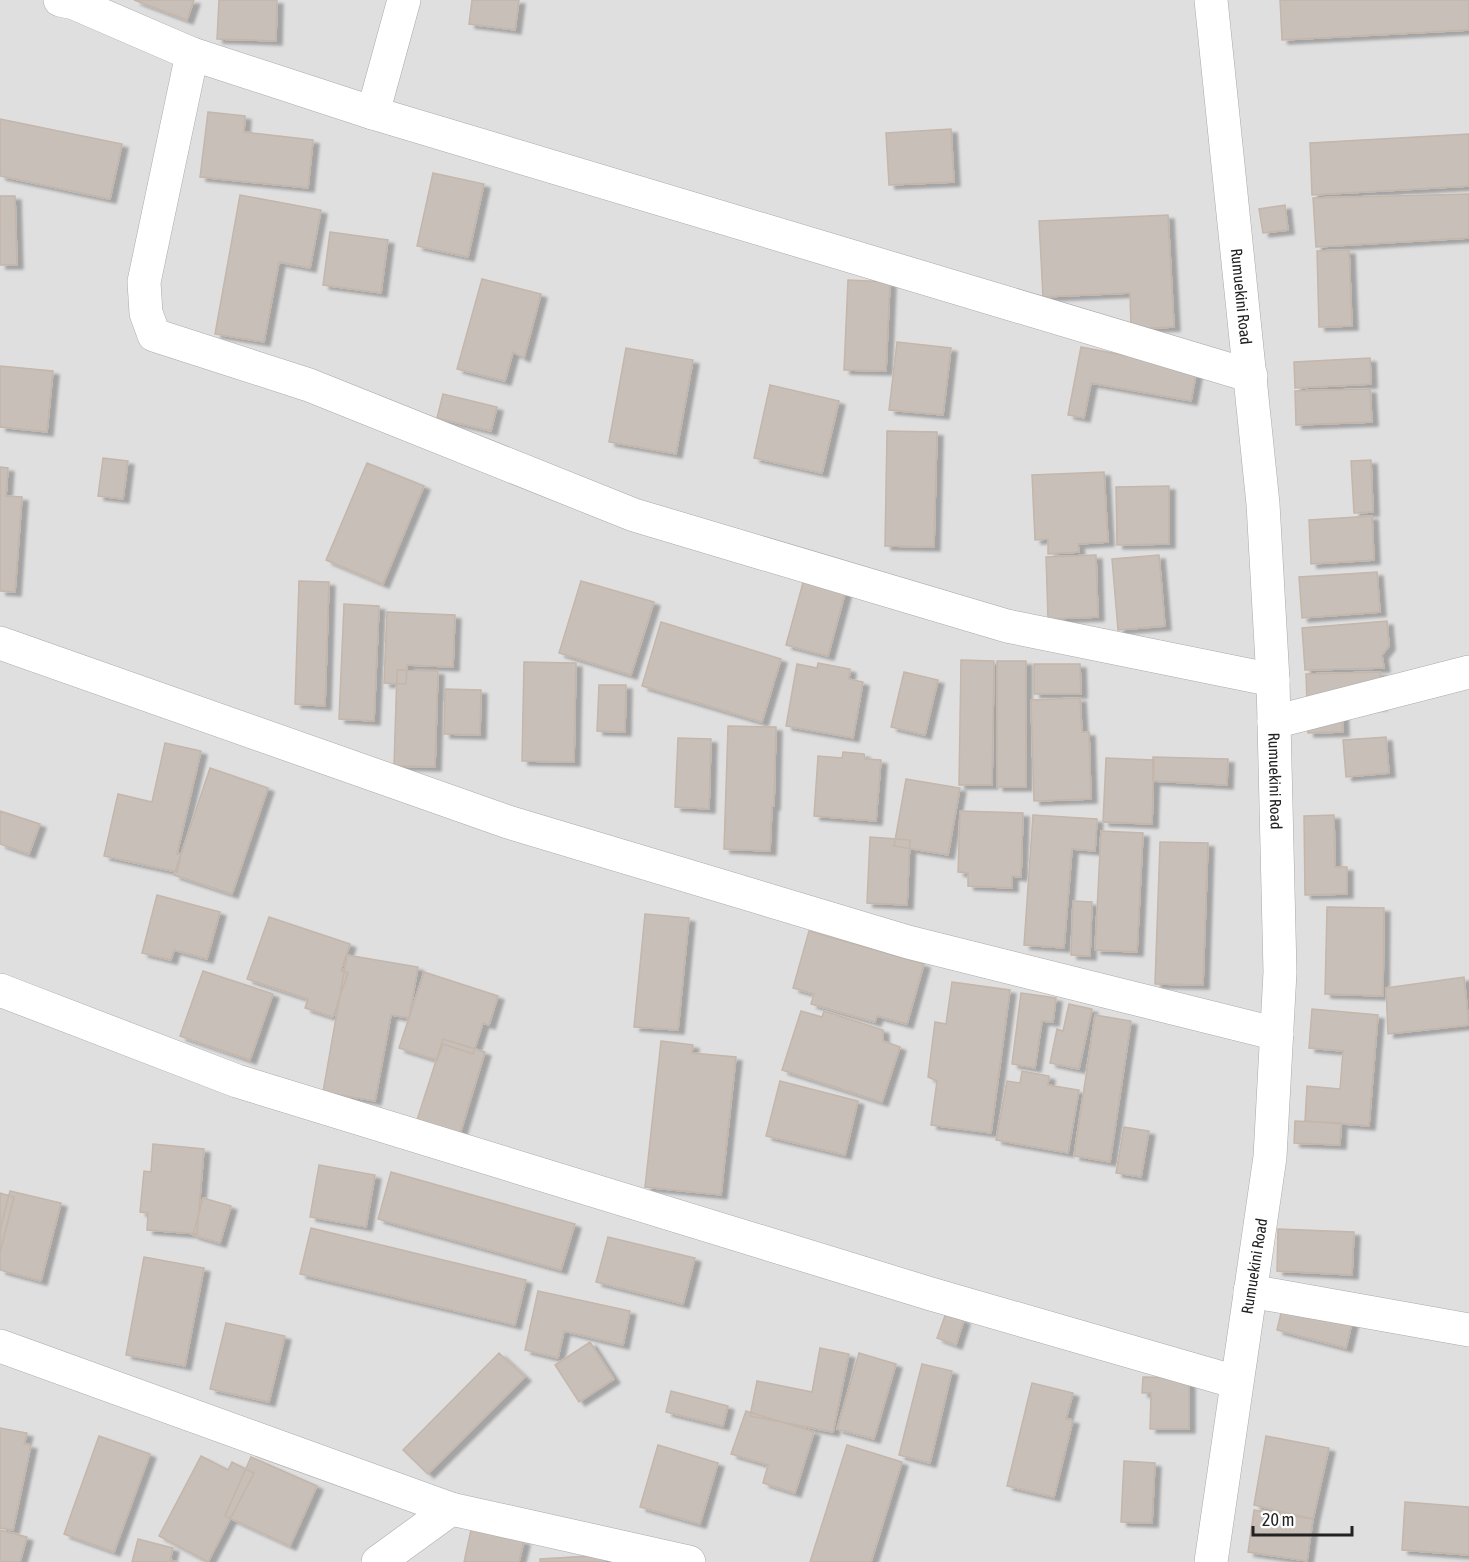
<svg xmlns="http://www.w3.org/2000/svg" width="1469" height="1562" font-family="'Asap Condensed',sans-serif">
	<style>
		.residential { fill: #e0dfdf }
		.building { fill: #c7bfb8; stroke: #c4b6ab; stroke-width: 1.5; filter: url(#shadow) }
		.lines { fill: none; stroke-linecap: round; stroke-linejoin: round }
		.minor-casing { stroke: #a9a9a9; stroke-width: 34 }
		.minor { stroke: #fff; stroke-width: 33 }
		.labels { text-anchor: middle; stroke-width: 4.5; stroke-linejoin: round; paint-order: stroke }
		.street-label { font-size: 16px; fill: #222; stroke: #fff }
	</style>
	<defs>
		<filter id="shadow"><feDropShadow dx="6" dy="4" stdDeviation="1.5" flood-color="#0004"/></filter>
	</defs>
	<rect width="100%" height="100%" fill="#f2efe9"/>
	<path class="residential" d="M0 0H1469V1562H0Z"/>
	<path class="building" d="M134 0H194L187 20Z
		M219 0H277L276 41 217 39Z
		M472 0H519L515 30 469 24Z
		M1280 0H1469V30L1282 40Z
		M208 112 245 116 244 132 313 140 308 188 200 177Z
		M0 119 122 144 110 199 0 176Z
		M951 129 954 182 889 185 886 133Z
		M1469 134V186L1312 195 1310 143Z
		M433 173 484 184 468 257 417 246Z
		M1469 194V238L1316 247 1313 198Z
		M240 195 321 210 310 268 279 262 264 342 215 334Z
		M0 196H15L17 265H0Z
		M1285 205 1288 230 1263 233 1259 209Z
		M1168 215 1174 327 1131 329 1130 293 1043 297 1039 221Z
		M330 232 388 240 381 293 323 285Z
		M1349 250 1352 326 1319 327 1317 251Z
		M482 279 541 294 524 358 513 352 505 381 457 369Z
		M848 280 890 282 886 371 844 370Z
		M897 342 951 348 943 415 889 410Z
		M1081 347 1197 369 1191 401 1091 383 1084 418 1068 415Z
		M626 348 693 360 676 454 609 442Z
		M1370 358 1371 384 1295 388 1294 362Z
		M0 366 53 371 47 432 0 427Z
		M770 385 839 401 822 473 754 458Z
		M1370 389 1372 422 1296 425 1295 391Z
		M443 394 497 407 491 431 437 418Z
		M887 431 937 432 934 547 885 546Z
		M103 458 128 461 123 499 98 496Z
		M1371 460 1373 512 1354 513 1351 461Z
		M367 463 424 486 383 584 326 560Z
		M0 467 8 468 6 496 22 497 15 592 0 591Z
		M1104 472 1108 542 1078 544 1079 552 1048 554V539L1035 540 1032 475Z
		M1169 486V544L1117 545 1116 487Z
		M1372 516 1374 560 1311 564 1309 520Z
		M1096 555 1098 617 1048 619 1046 557Z
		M1159 555 1165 626 1118 630 1112 559Z
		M1377 572 1380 612 1302 618 1299 577Z
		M804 579 846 590 828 656 786 645Z
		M299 581 329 582 325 706 295 704Z
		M581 581 654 602 631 675 559 653Z
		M344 604 379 606 374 721 339 719Z
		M387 612 455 615 453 667 407 665 406 684 384 683Z
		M1387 621 1389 646 1382 655 1384 668 1305 670 1302 628Z
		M661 622 781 659 762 722 642 686Z
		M961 660 994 661 992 785H959Z
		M997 661H1026V787H997Z
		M524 662 576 663 574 762 522 761Z
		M818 663 850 669 849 679 863 682 853 738 786 726 797 664 817 668Z
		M1034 664H1080L1081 694H1034Z
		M397 670 438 671 435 767 394 766Z
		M904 672 938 680 925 735 891 727Z
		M1380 672 1381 706 1342 707 1343 732 1308 733 1306 674Z
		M599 685H626L625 732 597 731Z
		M445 689 481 690 480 735 444 734Z
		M1080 698 1082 732H1089L1091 799 1034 801 1031 700Z
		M728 726 776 727 774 806H772L770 851 724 849Z
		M1386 737 1389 773 1346 777 1343 740Z
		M678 738 711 739 709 809 675 807Z
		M165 743 201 751 177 854H181L177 872 104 856 118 794 152 802Z
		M843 752 864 754 865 759 881 760 876 821 814 816 818 756 842 758Z
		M1153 757 1228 759 1227 785 1153 781Z
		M1106 758 1154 760 1152 824 1103 822Z
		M210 768 268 788 232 894 174 875Z
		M906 779 960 788 948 855 894 846Z
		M0 811 40 824 29 854 0 844Z
		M960 811 1023 813 1021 877 1012 876V888L968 886V873L958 872Z
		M1033 815 1097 819 1095 851 1072 849 1064 948 1024 945Z
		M1334 815 1335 867H1347V894L1305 895 1304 816Z
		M1101 831 1143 833 1137 952 1095 950Z
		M870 837 910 840 907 905 867 903Z
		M1160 842 1208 843 1203 985 1155 984Z
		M157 895 220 912 207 959 174 950 171 960 142 953Z
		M1073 901 1092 902 1090 956 1071 955Z
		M1327 907 1384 908 1383 996 1325 994Z
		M645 914 689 918 678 1030 634 1027Z
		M269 917 350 944 341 971 348 973 333 1017 305 1008 308 999 247 979Z
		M809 931 924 964 907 1024 877 1016 875 1022 811 1004 814 994 793 988Z
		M347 955 418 967 409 1018 391 1015 375 1101 323 1092Z
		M203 971 273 994 250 1060 180 1036Z
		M424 972 498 996 489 1025 483 1023 473 1054 443 1044 437 1060 399 1048Z
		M1464 977 1469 1025 1388 1034 1386 988Z
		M952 982 1010 990 991 1133 931 1125 937 1081 928 1077 935 1022 946 1024Z
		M1021 993 1056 998 1053 1022 1042 1021 1035 1068 1012 1064Z
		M1069 1004 1092 1009 1079 1069 1050 1063 1057 1029 1063 1031Z
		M1312 1009 1378 1015 1369 1126 1305 1121 1307 1086 1340 1089 1343 1051 1309 1048Z
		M801 1011 822 1017 824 1011 883 1030V1041L900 1047 882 1102 782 1070Z
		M1095 1015 1131 1021 1110 1162 1074 1156Z
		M443 1039 485 1052 460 1134 417 1120Z
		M661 1041 693 1045 692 1053 736 1057 721 1195 645 1187Z
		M1022 1071 1049 1076 1048 1085 1079 1090 1068 1153 996 1140 1007 1081 1020 1083Z
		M780 1081 858 1101 845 1155 766 1136Z
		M1295 1121 1341 1123 1340 1145 1294 1143Z
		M1124 1127 1149 1131 1141 1177 1116 1173Z
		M153 1144 204 1149 197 1234 147 1230 148 1213 140 1212 144 1171 151 1172Z
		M319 1165 375 1175 366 1227 310 1217Z
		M391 1172 575 1224 561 1270 378 1219Z
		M10 1191 61 1203 41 1281 0 1270V1230Z
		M0 1193 14 1197 0 1253Z
		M203 1198 231 1206 220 1243 193 1235Z
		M311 1228 526 1280 515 1325 300 1274Z
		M1278 1229 1354 1232 1352 1275 1277 1271Z
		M608 1237 695 1258 683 1304 596 1282Z
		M144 1257 204 1268 185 1366 126 1355Z
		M538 1291 630 1311 623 1345 564 1331 558 1358 525 1350Z
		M1284 1301 1353 1319 1346 1348 1277 1330Z
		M946 1313 964 1320 956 1345 937 1338Z
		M226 1323 285 1336 269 1402 210 1389Z
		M590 1342 614 1379 579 1402 555 1365Z
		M820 1348 849 1354 833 1432 750 1416 757 1381 812 1392Z
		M499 1353 525 1377 428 1474 403 1450Z
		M859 1353 896 1364 874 1439 837 1429Z
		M922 1364 952 1371 930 1463 899 1455Z
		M1143 1377 1189 1378V1429H1150L1151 1393H1142Z
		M1032 1383 1073 1393 1066 1419 1073 1420 1054 1497 1007 1486Z
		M671 1391 728 1406 723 1426 666 1412Z
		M746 1411 814 1432 795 1493 763 1483 768 1465 731 1454Z
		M0 1428 27 1433 24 1444 31 1445 13 1530 0 1528Z
		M99 1436 150 1454 114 1552 64 1534Z
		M1266 1436 1329 1448 1313 1519 1254 1505Z
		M658 1445 718 1463 700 1524 640 1507Z
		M847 1445 902 1462 871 1562H810Z
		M201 1456 228 1470 232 1462 254 1473 208 1562 159 1536Z
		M251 1457 317 1486 290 1546 225 1516Z
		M1124 1461 1155 1463 1152 1523 1121 1522Z
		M1405 1502 1469 1507V1555L1402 1550Z
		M1254 1510 1313 1519 1307 1561 1248 1552Z
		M0 1530 27 1537 20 1562H0Z
		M471 1530 524 1541 519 1562H464Z
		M138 1539 173 1548 170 1560 178 1562H132Z
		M605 1555V1562H540V1559Z"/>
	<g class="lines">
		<g class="minor-casing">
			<g id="minor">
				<path d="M60 0 74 3 192 54 373 113 1251 376"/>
				<path id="s1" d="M1211 0 1263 504 1273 680 1280 972 1270 1157 1211 1562"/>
				<path d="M192 54 144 282 146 313 154 335 309 385 634 515 1007 626 1273 680"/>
				<path d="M373 113 404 0"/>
				<path d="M0 643 508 822 908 942 1277 1034"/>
				<path d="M1274 722 1469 672"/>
				<path d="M0 990 237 1081 931 1294 1236 1382"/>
				<path d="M1250 1291 1469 1330"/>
				<path d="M0 1346 451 1509 689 1562"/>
				<path d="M378 1562 451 1509"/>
			</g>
		</g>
		<use href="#minor" class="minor"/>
	</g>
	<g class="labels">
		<g class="street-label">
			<text dy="6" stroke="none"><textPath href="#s1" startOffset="298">Rumuekini Road</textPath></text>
			<text dy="6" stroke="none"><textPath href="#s1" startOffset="784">Rumuekini Road</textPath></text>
			<text transform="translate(1254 1266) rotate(-81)" y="6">Rumuekini Road</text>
		</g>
	</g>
	<path d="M1253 1526v9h99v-9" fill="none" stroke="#222222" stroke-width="3"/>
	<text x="1262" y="1526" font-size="18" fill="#222222" stroke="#ffffff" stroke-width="4.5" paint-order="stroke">20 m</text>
</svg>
